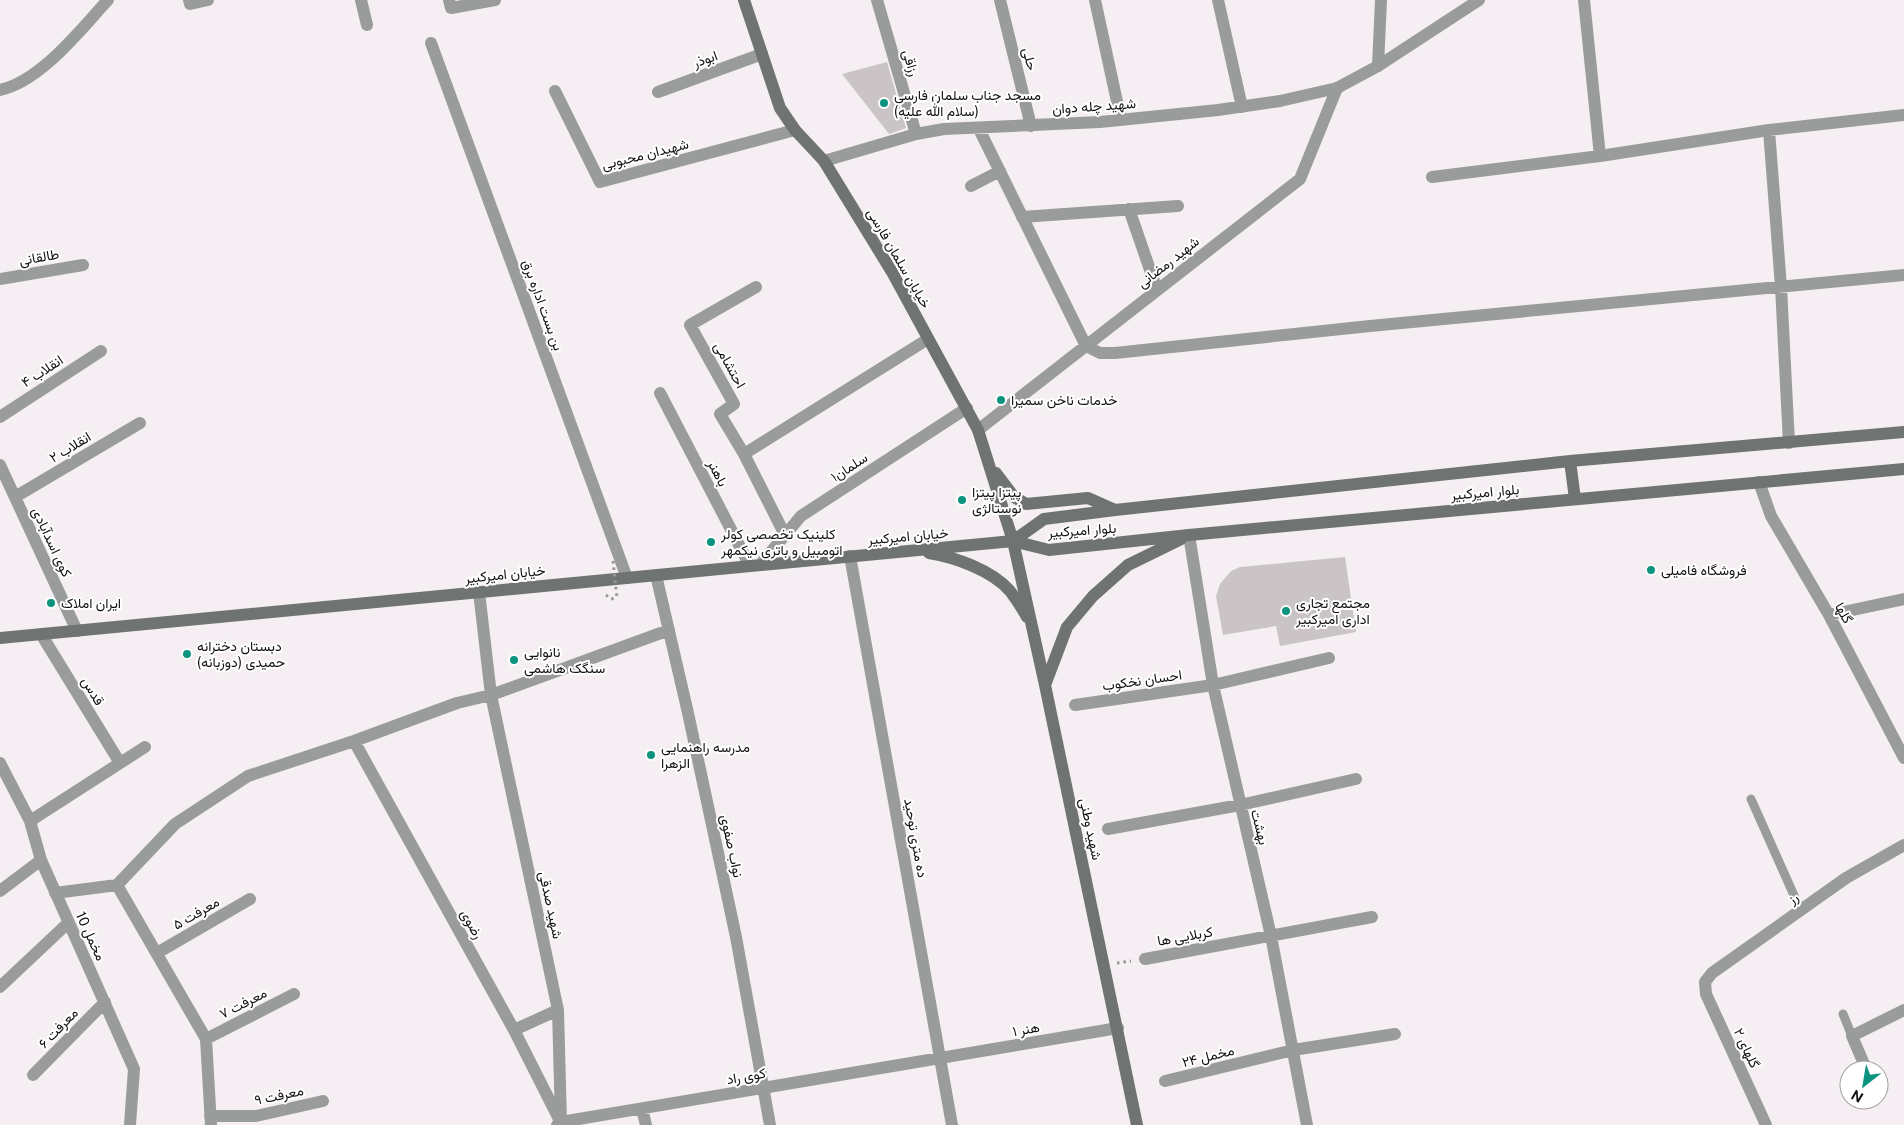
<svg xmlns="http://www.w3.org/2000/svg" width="1904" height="1125" font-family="'Public Sans',Vazirmatn,sans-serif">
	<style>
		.building { fill: #cac4c7 }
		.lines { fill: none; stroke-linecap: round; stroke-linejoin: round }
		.path { stroke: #999597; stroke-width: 3; stroke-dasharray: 2.5 4; stroke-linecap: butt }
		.service { stroke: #999c9b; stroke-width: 9 }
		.minor { stroke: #999c9b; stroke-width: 12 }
		.tertiary { stroke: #999c9b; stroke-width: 12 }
		.secondary { stroke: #6f7372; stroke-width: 12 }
		.path-bridge { stroke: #999597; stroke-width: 3; stroke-dasharray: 2.5 4; stroke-linecap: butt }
		.poi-dot { fill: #0a947f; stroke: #fff; stroke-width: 2 }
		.labels { text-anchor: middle; stroke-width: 4; stroke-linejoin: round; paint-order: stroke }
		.street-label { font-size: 14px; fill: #141213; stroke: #fff }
		.poi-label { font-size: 14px; fill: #141213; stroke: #fff; text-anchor: start }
	</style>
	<rect width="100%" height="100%" fill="#f5eff3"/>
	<path class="building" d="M887 62 906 128 889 134 842 74Z
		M1345 557 1356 632 1280 646 1276 626 1223 635 1216 596 1220 584 1231 571 1240 567Z"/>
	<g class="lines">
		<path class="path" d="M606 595 611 599 617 598
			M1117 963 1131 961"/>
		<path class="service" d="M1751 799 1801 911
			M1843 1014 1852 1036"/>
		<path class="minor" d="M189 0 190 4 208 0
			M361 0 367 25
			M449 0 451 8 495 0
			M877 0 916 134
			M1000 0 1031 126
			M1095 0 1121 120
			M1218 0 1242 107
			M1584 0 1600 156
			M431 43 627 578
			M1378 66 1381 0
			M0 90C41 81 80 30 108 0
			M555 91 600 182 795 130
			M658 92 762 54
			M979 129 1086 346 1100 353H1115L1370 326 1904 275
			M1769 130 1781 287 1789 443
			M824 161 916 134 944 129 1100 122 1218 110 1280 101 1337 88
			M1432 177 1600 156 1769 130 1904 115
			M971 186 1000 171
			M1129 209 1157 290
			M1022 217 1178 206
			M0 279 83 265
			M756 287 690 325 734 404 720 414 744 454 785 535
			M660 393 750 566
			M0 417 101 351
			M978 430 1300 179 1337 88
			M744 454 928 339
			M0 465 77 631
			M1759 482 1771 516 1829 615 1904 758
			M15 497 140 423
			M1189 535 1213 685 1271 936 1307 1125
			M850 556 952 1125
			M760 565 801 516 967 408
			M656 575 688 713 736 937 770 1125
			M479 592 491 695 558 1010 561 1122
			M1829 615 1904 599
			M41 634 120 763
			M1075 705 1213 685 1329 658
			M354 741 514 1030 559 1119
			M0 763 30 821 41 860 134 1069 130 1125
			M30 821 145 747
			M1108 829 1240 805 1356 779
			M117 885 206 1039 211 1125
			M0 891 41 860
			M55 893 117 885 175 824 248 776 354 741 457 703 491 695 669 630
			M157 953 250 899
			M1145 959 1372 917
			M0 987 68 923
			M514 1030 558 1010
			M206 1039 294 994
			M1864 1064 1852 1036 1904 1010
			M33 1075 105 1002
			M1165 1081 1293 1050 1395 1034
			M642 1109 646 1125
			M210 1116H256L323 1101
			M557 1125 561 1122 1118 1028
			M1766 1125 1706 994 1705 982 1712 973 1846 878 1904 845"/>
		<path class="tertiary" d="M1337 88 1378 66 1479 0"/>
		<path class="secondary" d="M744 0 780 108 795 130 824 161 892 272 978 430 1013 541 1045 685 1137 1125
			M1570 461 1575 499
			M996 473 1014 497 1026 504 1088 498 1115 510
			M1013 541 1044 519 1115 510 1570 461 1904 432
			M929 553C954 557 992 570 1010 591 1016 599 1022 608 1027 617
			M0 638 1013 541 1049 550 1189 535 1904 469
			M1045 685 1067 627 1093 596 1128 565 1181 539"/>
		<path class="path-bridge" d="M613 561 617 598"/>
	</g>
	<g class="poi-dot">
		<circle cx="884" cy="103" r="5"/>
		<circle cx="1001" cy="400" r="5"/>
		<circle cx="962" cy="500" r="5"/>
		<circle cx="711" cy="542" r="5"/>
		<circle cx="1651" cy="570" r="5"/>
		<circle cx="51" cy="603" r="5"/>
		<circle cx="1286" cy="611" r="5"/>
		<circle cx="187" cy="654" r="5"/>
		<circle cx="514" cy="660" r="5"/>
		<circle cx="651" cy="755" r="5"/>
	</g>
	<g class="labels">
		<g class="street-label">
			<text transform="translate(705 59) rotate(-20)" y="5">ابوذر</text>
			<text transform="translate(1030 59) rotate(76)" y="5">حلی</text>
			<text transform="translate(911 63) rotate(74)" y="5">رزاقی</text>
			<text transform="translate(1094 106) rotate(-4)" y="5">شهید چله دوان</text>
			<text transform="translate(645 154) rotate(-14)" y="5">شهیدان محبوبی</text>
			<text transform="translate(39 257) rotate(-10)" y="5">طالقانی</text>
			<text transform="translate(899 258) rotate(60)" y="5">خیابان سلمان فارسی</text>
			<text transform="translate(1168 262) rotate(-38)" y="5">شهید رمضانی</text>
			<text transform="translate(543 305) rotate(70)" y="5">بن بست اداره برق</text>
			<text transform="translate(730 365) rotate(61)" y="5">احتشامی</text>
			<text transform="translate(42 371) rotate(-33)" y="5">انقلاب ۴</text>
			<text transform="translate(70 447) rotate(-31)" y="5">انقلاب ۲</text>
			<text transform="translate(849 467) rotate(-33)" y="5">سلمان۱</text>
			<text transform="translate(718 473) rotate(63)" y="5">باهنر</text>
			<text transform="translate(1485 492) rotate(-5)" y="5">بلوار امیرکبیر</text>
			<text transform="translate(1082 530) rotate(-4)" y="5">بلوار امیرکبیر</text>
			<text transform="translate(908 536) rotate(-5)" y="5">خیابان امیرکبیر</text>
			<text transform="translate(52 542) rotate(65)" y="5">کوی اسدآبادی</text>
			<text transform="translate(505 574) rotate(-6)" y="5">خیابان امیرکبیر</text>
			<text transform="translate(1844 613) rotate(61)" y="5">گلها</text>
			<text transform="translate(1142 680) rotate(-8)" y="5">احسان نخکوب</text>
			<text transform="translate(93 691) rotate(59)" y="5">قدس</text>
			<text transform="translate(1260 827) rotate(76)" y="5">بهشت</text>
			<text transform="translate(1091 829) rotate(78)" y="5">شهید وطنی</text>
			<text transform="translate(916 838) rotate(80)" y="5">ده متری توحید</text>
			<text transform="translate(732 846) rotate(78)" y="5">نواب صفوی</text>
			<text transform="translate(1793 898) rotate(-36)" y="5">رز</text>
			<text transform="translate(551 905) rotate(78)" y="5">شهید صدقی</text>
			<text transform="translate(196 913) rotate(-30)" y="5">معرفت ۵</text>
			<text transform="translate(472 924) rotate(61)" y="5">رضوی</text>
			<text transform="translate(91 936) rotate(65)" y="5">مخمل 10</text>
			<text transform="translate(1185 936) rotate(-10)" y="5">کربلایی ها</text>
			<text transform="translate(243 1003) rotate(-27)" y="5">معرفت ۷</text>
			<text transform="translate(58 1028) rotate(-46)" y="5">معرفت ۶</text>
			<text transform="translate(1026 1029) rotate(-10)" y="5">هنر ۱</text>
			<text transform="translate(1747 1048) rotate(65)" y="5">گلهای ۲</text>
			<text transform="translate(1208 1056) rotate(-14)" y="5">مخمل ۲۴</text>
			<text transform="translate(746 1076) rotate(-10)" y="5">کوی راد</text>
			<text transform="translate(279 1095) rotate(-12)" y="5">معرفت ۹</text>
		</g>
		<g class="poi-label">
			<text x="894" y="100">مسجد جناب سلمان فارسی<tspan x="894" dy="16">(سلام الله علیه)</tspan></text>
			<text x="1011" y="405">خدمات ناخن سمیرا</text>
			<text x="972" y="497">پیتزا پیتزا<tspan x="972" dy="16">نوستالژی</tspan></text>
			<text x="721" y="539">کلینیک تخصصی کولر<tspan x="721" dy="16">اتومبیل و باتری نیکمهر</tspan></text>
			<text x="1661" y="575">فروشگاه فامیلی</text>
			<text x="61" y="608">ایران املاک</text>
			<text x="1296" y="608">مجتمع تجاری<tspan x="1296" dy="16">اداری امیرکبیر</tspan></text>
			<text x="197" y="651">دبستان دخترانه<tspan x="197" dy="16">حمیدی (دوزبانه)</tspan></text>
			<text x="524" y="657">نانوایی<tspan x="524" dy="16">سنگک هاشمی</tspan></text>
			<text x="661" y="752">مدرسه راهنمایی<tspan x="661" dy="16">الزهرا</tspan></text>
		</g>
	</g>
	<g transform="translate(1864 1085) rotate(211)"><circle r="24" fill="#ffffff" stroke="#a1a0a1"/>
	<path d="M0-4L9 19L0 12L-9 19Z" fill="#0a947f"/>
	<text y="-8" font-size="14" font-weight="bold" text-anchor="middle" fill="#141213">N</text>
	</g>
</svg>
